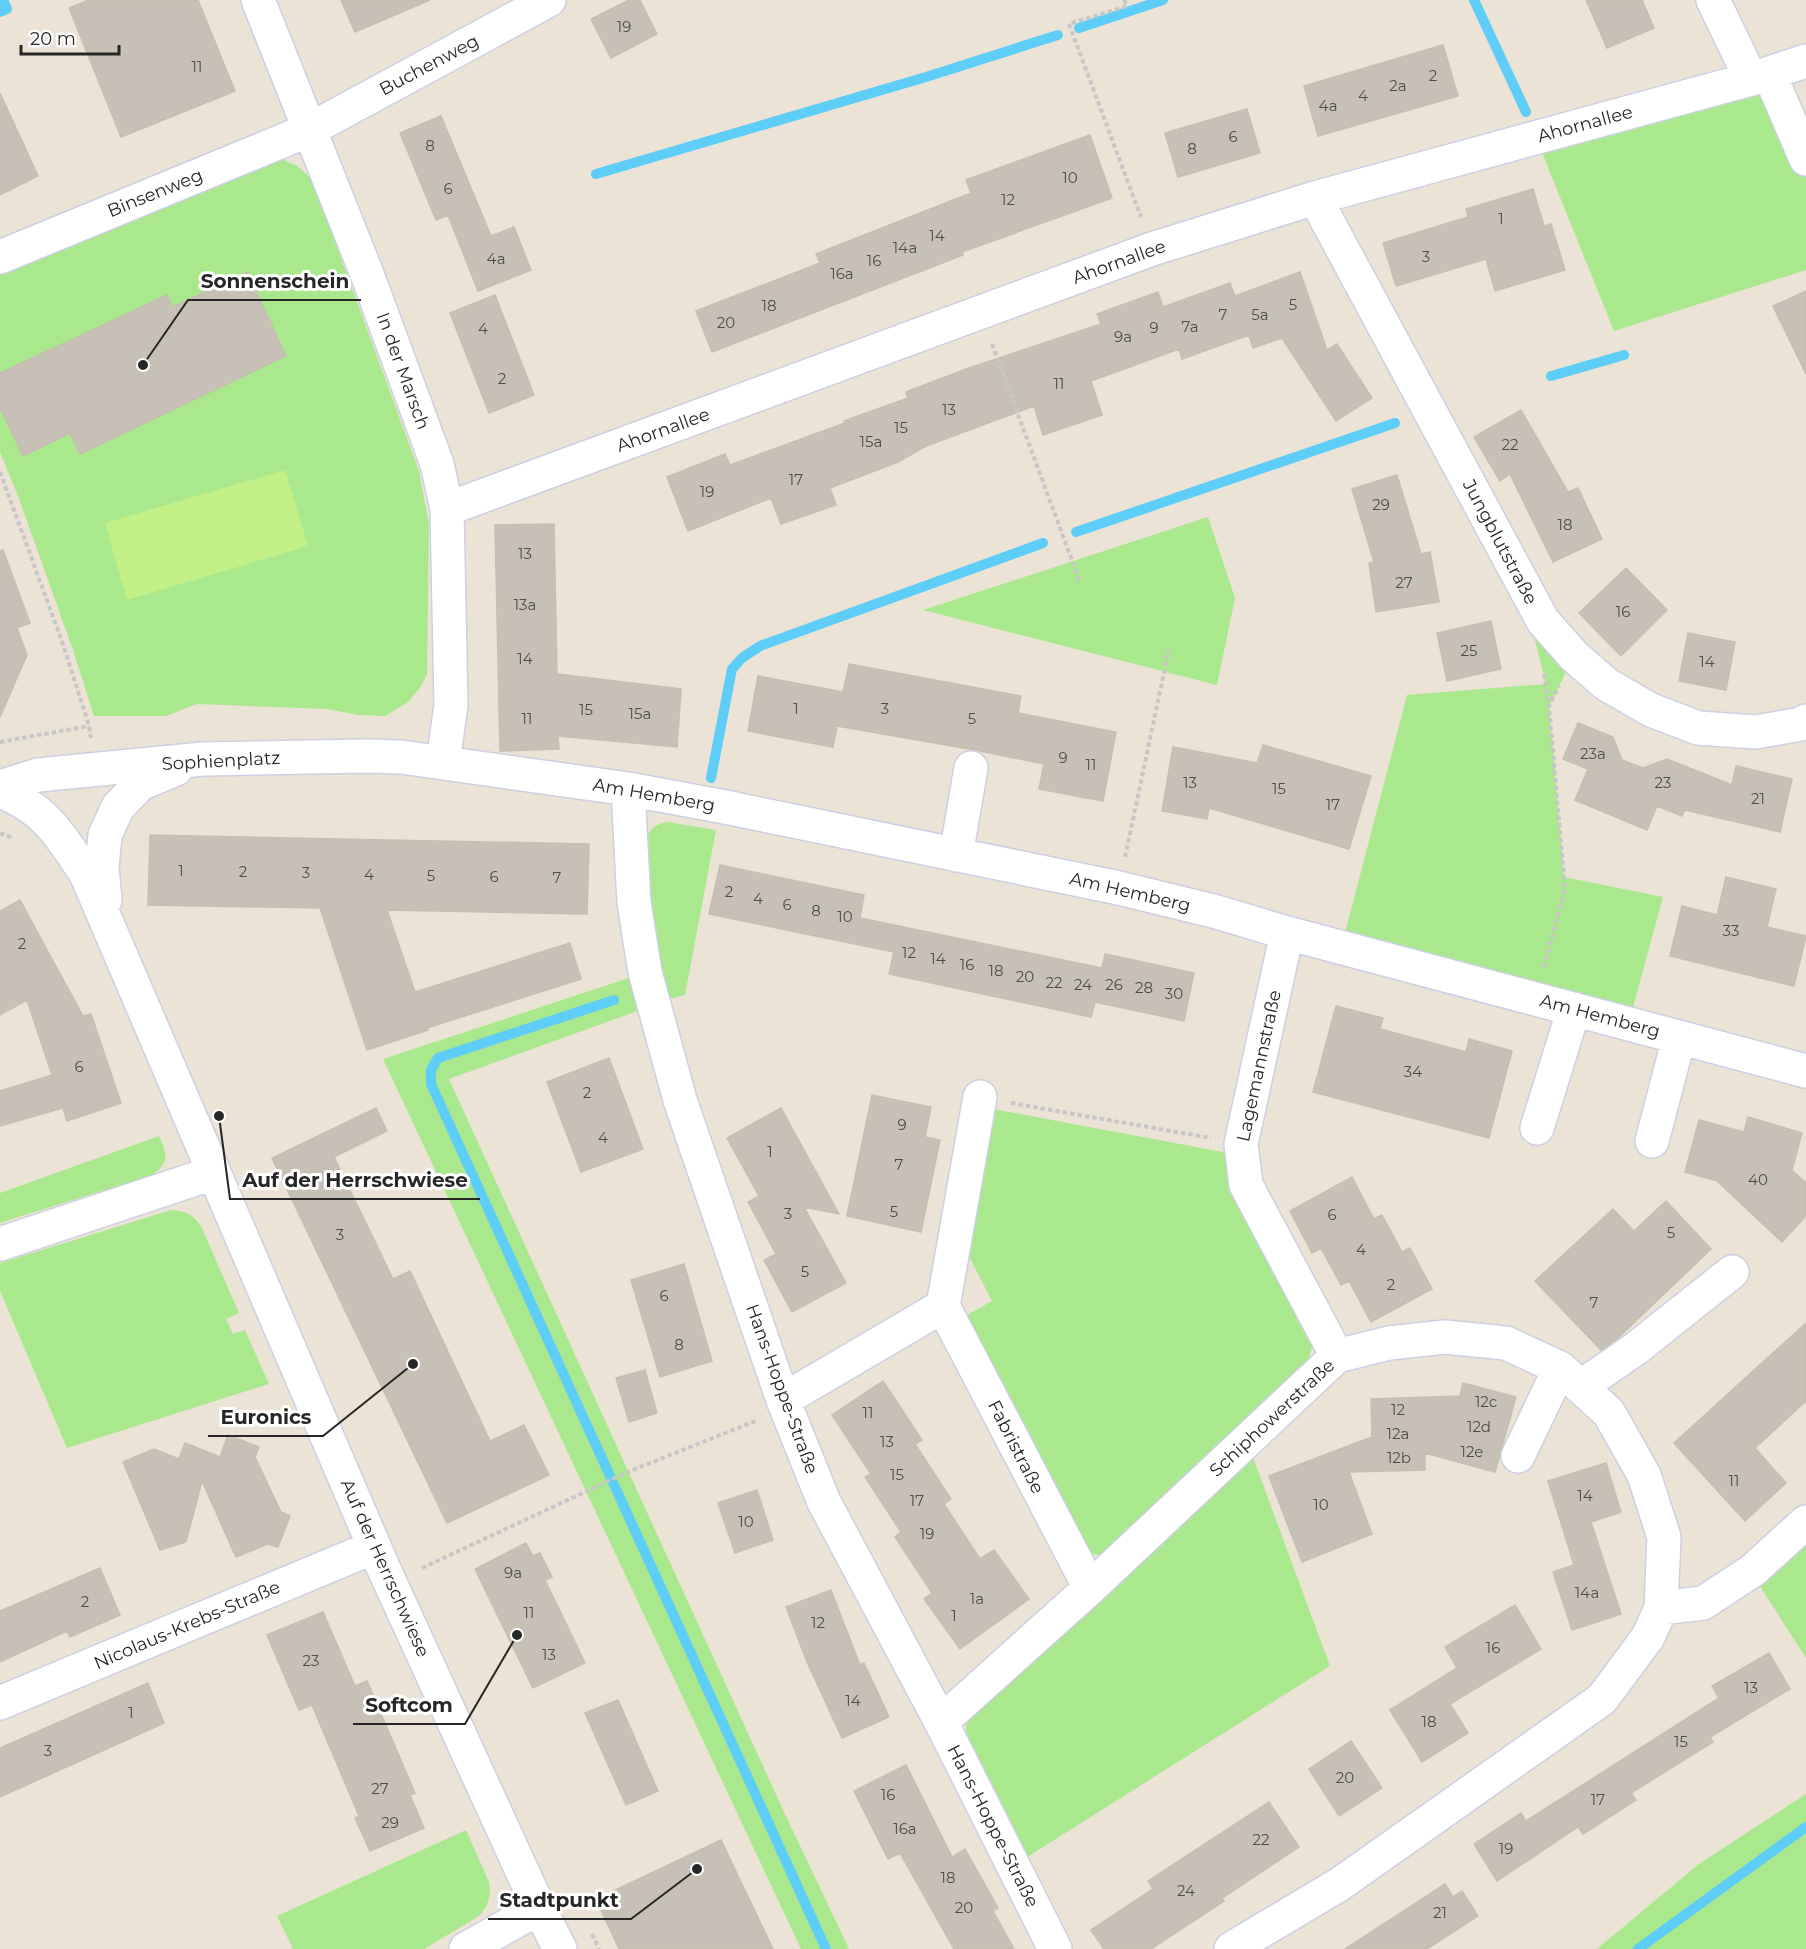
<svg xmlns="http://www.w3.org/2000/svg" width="1806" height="1949" font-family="Montserrat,sans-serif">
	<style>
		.green { fill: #aae88d }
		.pitch { fill: #c2f087 }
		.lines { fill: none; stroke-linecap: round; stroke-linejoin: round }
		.stream { stroke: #5ecdf8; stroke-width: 10 }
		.building { fill: #c6c0b7; stroke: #c6bfb0; stroke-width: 1.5 }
		.minor-casing { stroke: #ccd0e2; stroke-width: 36 }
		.path { stroke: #c7c7c7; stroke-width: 4; stroke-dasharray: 4.5 3; stroke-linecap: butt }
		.minor { stroke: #fff; stroke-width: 33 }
		.labels { text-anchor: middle; stroke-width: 6; stroke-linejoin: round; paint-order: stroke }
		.number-label { font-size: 15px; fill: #4f4d4b }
		.street-label { font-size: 18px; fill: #272727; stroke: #fff }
		.leader { fill: none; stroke: #272727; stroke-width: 2 }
		.callout-dot { fill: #272727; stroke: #fff; stroke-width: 2 }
		.callout-label { font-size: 20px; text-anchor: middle; font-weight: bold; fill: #272727; stroke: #fff; stroke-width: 6; stroke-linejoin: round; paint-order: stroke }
	</style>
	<rect width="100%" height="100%" fill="#ebe3d6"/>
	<path class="green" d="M1775 87 1806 159V270L1614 331 1541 150Z
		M280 158 297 166 312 179 419 471 429 524 427 674 420 688 407 703 385 716 359 715 327 709 197 704 166 716H94L72 647 18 496 0 452V275L261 162Z
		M1208 517 1235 598 1217 685 923 610Z
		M1520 580 1574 656 1549 706 1564 877 1663 897 1632 1011 1345 933 1407 695 1546 684Z
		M667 822 716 830 685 995 666 1000 657 969 643 846C648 832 652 825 667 822Z
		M632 977 643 1009 449 1079 784 1812 849 1949H801L383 1059Z
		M988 1108 1228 1153 1307 1331 1312 1347 1308 1362 1105 1556 1093 1554 1079 1544 962 1318 992 1301 962 1243Z
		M159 1136C167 1155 170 1162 152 1175L0 1223V1193Z
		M171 1210C186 1211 192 1214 201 1226L239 1313 226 1319 233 1334 245 1330 269 1384 67 1448 0 1291V1263Z
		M1252 1455 1330 1666 1024 1859 967 1744 966 1726 972 1711Z
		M1806 1540V1658L1758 1583Z
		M1806 1794V1949H1597L1699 1864Z
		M466 1830 489 1882 490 1895 486 1907 479 1916 424 1949H293L277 1916Z"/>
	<path class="pitch" d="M285 470 308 546 127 600 105 523Z"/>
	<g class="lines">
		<path class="stream" d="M1474 0 1526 112
			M0 12 7 9 3 0
			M1079 28 1163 0
			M596 174 926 77 1058 35
			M1551 376 1624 355
			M1076 532 1395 423
			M711 778 732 669 742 658 760 646 1043 543
			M614 1000 438 1058 431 1070V1084L826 1949
			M1638 1949 1806 1827"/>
	</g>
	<path class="building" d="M89 0H198L235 91 121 137 69 8Z
		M341 0H430L355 32Z
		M629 0H640L657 34 611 58 591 19Z
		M1586 0H1642L1654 28 1607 48Z
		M1443 45 1458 96 1318 136 1304 86Z
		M0 93 38 176 0 195Z
		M1247 109 1260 153 1178 177 1165 133Z
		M441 116 491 236 514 227 531 270 478 291 448 215 436 220 400 133Z
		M1090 135 1112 198 962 252 963 255 712 352 696 311 820 263 816 254 971 193 966 180Z
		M1533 189 1544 226 1551 224 1565 270 1495 291 1486 259 1396 286 1383 243 1468 217 1466 209Z
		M247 272 286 356 80 454 70 433 23 456 0 408V373L167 295 173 307Z
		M1300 272 1327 350 1337 344 1372 398 1336 421 1282 338 1253 348 1249 335 1182 359 1179 349 1091 381 1102 415 1043 435 1034 406 926 446 898 462 830 488 836 505 781 524 771 498 688 531 667 477 725 454 730 465 845 423 844 421 908 398 906 392 969 368 1101 324 1097 314 1158 292 1163 307 1230 283 1235 296Z
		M1806 291V374L1773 306Z
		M495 295 534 395 489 413 450 313Z
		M1521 410 1568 492 1578 488 1602 539 1553 562 1510 474 1500 481 1474 437Z
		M1397 475 1421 554 1430 552 1439 602 1376 612 1369 563 1374 562 1352 489Z
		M554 524 557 674 681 689 677 747 558 736 559 749 500 751 495 525Z
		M3 550 30 623 17 628 27 655 0 717V551Z
		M1626 568 1667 610 1621 656 1579 613Z
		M1491 621 1501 669 1447 681 1437 633Z
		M1688 633 1735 642 1726 690 1679 681Z
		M849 664 1021 696 1018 713 1116 732 1103 801 1039 789 1044 764 975 750 837 726 833 747 748 731 758 676 843 692Z
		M1578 723 1613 737 1622 760 1643 768 1667 759 1732 785 1736 766 1792 779 1780 832 1685 810 1682 816 1657 806 1647 830 1575 800 1588 769 1563 759Z
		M1263 745 1371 776 1349 849 1209 808 1207 819 1162 811 1173 747 1257 763Z
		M150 835 589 844 587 914 387 910 415 992 570 943 581 979 427 1028 428 1030 367 1050 320 908 148 905Z
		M720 865 864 895 860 918 1102 968 1105 954 1194 973 1184 1021 1095 1002 1091 1017 889 974 894 952 709 914Z
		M1726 877 1776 889 1767 927 1806 936 1794 986 1670 956 1682 906 1717 915Z
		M20 900 83 1016 91 1014 121 1103 67 1121 63 1108 0 1126V1091L52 1075 27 1000 0 1015V911Z
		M1336 1006 1383 1018 1380 1029 1466 1052 1469 1039 1512 1051 1489 1138 1313 1092Z
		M609 1058 643 1149 581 1172 547 1082Z
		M872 1095 931 1107 925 1137 940 1140 921 1232 847 1216Z
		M376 1108 387 1131 334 1157 393 1279 410 1271 490 1441 524 1425 549 1475 447 1523 272 1158Z
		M781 1108 839 1214 804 1207 846 1283 792 1312 764 1260 776 1254 748 1202 759 1196 727 1138Z
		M1748 1117 1802 1133 1792 1170 1806 1183V1216L1782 1242 1717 1181 1685 1172 1699 1120 1744 1132Z
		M1352 1177 1374 1219 1382 1215 1402 1252 1410 1248 1432 1289 1371 1322 1349 1281 1341 1285 1321 1248 1312 1253 1290 1211Z
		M1666 1201 1711 1249 1617 1339 1601 1350 1535 1281 1613 1209 1634 1231Z
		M684 1264 712 1361 660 1377 631 1280Z
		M1806 1323V1401L1755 1448 1786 1483 1745 1521 1674 1443Z
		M645 1370 657 1413 629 1422 616 1378Z
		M883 1381 922 1440 915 1444 951 1499 944 1504 980 1559 994 1550 1029 1599 960 1649 924 1599 932 1593 895 1537 901 1532 865 1477 871 1474 832 1415Z
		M1463 1383 1516 1397 1495 1472 1425 1453V1470L1349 1472 1372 1534 1302 1562 1269 1476 1372 1437 1371 1399 1460 1396Z
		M228 1435 259 1447 255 1457 281 1512 290 1516 278 1547 268 1544 236 1557 202 1481 186 1542 160 1550 123 1462 154 1449 179 1459 185 1443 220 1457Z
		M1606 1463 1621 1512 1591 1522 1621 1614 1572 1630 1553 1572 1574 1565 1548 1481Z
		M757 1490 773 1540 735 1553 718 1503Z
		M526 1543 533 1556 540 1553 552 1577 545 1580 585 1663 533 1688 475 1569Z
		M100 1568 120 1615 70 1637 67 1631 0 1662V1611Z
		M831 1590 860 1665 864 1663 889 1717 842 1738 807 1662 786 1607Z
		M1515 1605 1541 1649 1450 1704 1468 1733 1422 1762 1390 1710 1457 1668 1445 1647Z
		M323 1612 355 1686 367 1681 415 1793 410 1795 424 1828 370 1851 355 1818 359 1816 312 1705 299 1710 267 1635Z
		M1769 1653 1790 1689 1710 1737 1713 1742 1631 1793 1636 1800 1583 1834 1578 1827 1497 1881 1474 1844 1521 1813 1526 1821 1719 1698 1712 1686Z
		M148 1683 164 1723 0 1797V1748Z
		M618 1700 658 1791 626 1805 585 1713Z
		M1351 1741 1382 1788 1339 1816 1309 1769Z
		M906 1765 952 1857 965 1849 998 1908 993 1911 1014 1949H954L900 1853 888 1859 854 1791Z
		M1269 1802 1299 1847 1222 1898 1224 1901 1151 1949H1104L1091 1930 1153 1889 1148 1881Z
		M721 1840 773 1949H619L596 1899Z
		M1445 1884 1453 1897 1462 1891 1478 1916 1427 1949H1345Z"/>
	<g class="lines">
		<g class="minor-casing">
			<path id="minor" d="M258 0 367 274 437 464 447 509 451 705 443 762
				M1713 0 1751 79
				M1769 73 1806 159
				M1315 198 1543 621 1574 656 1606 684 1651 710 1698 728 1756 732 1801 724 1806 721
				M0 257 309 130 549 0
				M447 509 1152 249 1315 198 1751 79 1806 61
				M0 787 38 775 203 759 366 756 401 757 628 789 725 807 1119 888 1217 912 1287 933 1806 1071
				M628 789 634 903 645 972 680 1100 783 1400 824 1502 941 1722 1055 1949
				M0 791C45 808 61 836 86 874L383 1567 539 1908 560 1949
				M956 855 971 768
				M105 900 102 867 105 835 118 807 140 784 176 769
				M1287 933 1241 1144 1246 1185 1337 1356
				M980 1097 943 1306 1090 1588
				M1537 1128 1574 1009
				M1652 1141 1679 1038
				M0 1244 213 1173
				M1580 1387 1634 1350 1732 1272
				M783 1400 943 1306
				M1518 1456 1560 1368
				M1661 1608 1703 1603 1752 1571 1806 1522
				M0 1703 374 1547
				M941 1722 1090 1588 1337 1356 1389 1343 1445 1337 1506 1343 1560 1368 1609 1413 1644 1475 1664 1537 1661 1608 1648 1637 1602 1699 1340 1884 1231 1949
				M466 1949 539 1908"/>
		</g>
		<path class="path" d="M1124 0 1127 6 1069 24 1141 217
			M992 344 1080 582
			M0 472 64 647 89 726 91 738
			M1544 674 1549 705
			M0 742 89 726
			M0 833 13 838
			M1125 857 1169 649
			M1544 967 1565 888 1549 706 1559 686
			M1011 1103 1211 1138
			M422 1568 630 1471 758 1420
			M592 1934 599 1949"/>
		<use href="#minor" class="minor"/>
	</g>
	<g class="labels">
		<g class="number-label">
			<text x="624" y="32">19</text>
			<text x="197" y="72">11</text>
			<text x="1433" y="81">2</text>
			<text x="1398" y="91">2a</text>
			<text x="1363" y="101">4</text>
			<text x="1328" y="111">4a</text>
			<text x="1233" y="142">6</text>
			<text x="430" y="151">8</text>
			<text x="1192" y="154">8</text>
			<text x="1070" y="183">10</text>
			<text x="448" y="194">6</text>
			<text x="1008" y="205">12</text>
			<text x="1501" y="224">1</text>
			<text x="937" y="241">14</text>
			<text x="905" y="253">14a</text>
			<text x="1426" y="262">3</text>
			<text x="496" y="264">4a</text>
			<text x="874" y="266">16</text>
			<text x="842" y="279">16a</text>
			<text x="1293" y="310">5</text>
			<text x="769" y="311">18</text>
			<text x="1223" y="320">7</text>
			<text x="1260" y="320">5a</text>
			<text x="726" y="328">20</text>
			<text x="1190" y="332">7a</text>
			<text x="1154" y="333">9</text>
			<text x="483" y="334">4</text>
			<text x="1123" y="342">9a</text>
			<text x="502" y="384">2</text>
			<text x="1059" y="389">11</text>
			<text x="949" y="415">13</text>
			<text x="901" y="433">15</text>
			<text x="871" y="447">15a</text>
			<text x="1510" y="450">22</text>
			<text x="796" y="485">17</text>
			<text x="707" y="497">19</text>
			<text x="1381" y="510">29</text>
			<text x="1565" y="530">18</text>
			<text x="525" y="559">13</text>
			<text x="1404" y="588">27</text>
			<text x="525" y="610">13a</text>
			<text x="1623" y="617">16</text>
			<text x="1469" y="656">25</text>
			<text x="525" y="664">14</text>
			<text x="1707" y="667">14</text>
			<text x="796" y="714">1</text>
			<text x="885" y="714">3</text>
			<text x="586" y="715">15</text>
			<text x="640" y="719">15a</text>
			<text x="527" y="724">11</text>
			<text x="972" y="724">5</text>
			<text x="1593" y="759">23a</text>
			<text x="1063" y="763">9</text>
			<text x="1091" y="770">11</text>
			<text x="1190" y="788">13</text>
			<text x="1663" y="788">23</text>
			<text x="1279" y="794">15</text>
			<text x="1758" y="804">21</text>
			<text x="1333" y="810">17</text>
			<text x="181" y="876">1</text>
			<text x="243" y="877">2</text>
			<text x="306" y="878">3</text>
			<text x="369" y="880">4</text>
			<text x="431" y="881">5</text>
			<text x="494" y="882">6</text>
			<text x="557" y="883">7</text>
			<text x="729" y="897">2</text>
			<text x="758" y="904">4</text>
			<text x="787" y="910">6</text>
			<text x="816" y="916">8</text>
			<text x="845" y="922">10</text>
			<text x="1731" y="936">33</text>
			<text x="22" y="949">2</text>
			<text x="909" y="958">12</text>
			<text x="938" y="964">14</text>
			<text x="967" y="970">16</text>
			<text x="996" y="976">18</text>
			<text x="1025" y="982">20</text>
			<text x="1054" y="988">22</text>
			<text x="1083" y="990">24</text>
			<text x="1114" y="990">26</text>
			<text x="1144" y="993">28</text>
			<text x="1174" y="999">30</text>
			<text x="79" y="1072">6</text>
			<text x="1413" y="1077">34</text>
			<text x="587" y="1098">2</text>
			<text x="902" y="1130">9</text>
			<text x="603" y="1143">4</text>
			<text x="770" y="1157">1</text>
			<text x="899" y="1170">7</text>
			<text x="1758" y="1185">40</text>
			<text x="894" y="1217">5</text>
			<text x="788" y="1219">3</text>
			<text x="1332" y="1220">6</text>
			<text x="1671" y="1238">5</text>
			<text x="340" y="1240">3</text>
			<text x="1361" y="1255">4</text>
			<text x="805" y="1277">5</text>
			<text x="1391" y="1290">2</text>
			<text x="664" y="1301">6</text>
			<text x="1594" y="1308">7</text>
			<text x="679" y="1350">8</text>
			<text x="1486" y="1407">12c</text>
			<text x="1398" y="1415">12</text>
			<text x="868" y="1418">11</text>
			<text x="1479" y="1432">12d</text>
			<text x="1398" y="1439">12a</text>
			<text x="887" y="1447">13</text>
			<text x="1472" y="1457">12e</text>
			<text x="1399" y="1463">12b</text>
			<text x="897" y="1480">15</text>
			<text x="1734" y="1486">11</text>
			<text x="1585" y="1501">14</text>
			<text x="917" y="1506">17</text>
			<text x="1321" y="1510">10</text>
			<text x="746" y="1527">10</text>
			<text x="927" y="1539">19</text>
			<text x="513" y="1578">9a</text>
			<text x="1587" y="1598">14a</text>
			<text x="977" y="1604">1a</text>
			<text x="85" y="1607">2</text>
			<text x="529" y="1618">11</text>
			<text x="954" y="1621">1</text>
			<text x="818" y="1628">12</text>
			<text x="1493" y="1653">16</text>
			<text x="549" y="1660">13</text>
			<text x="311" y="1666">23</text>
			<text x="1751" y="1693">13</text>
			<text x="853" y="1706">14</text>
			<text x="131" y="1718">1</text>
			<text x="1429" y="1727">18</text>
			<text x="1681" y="1747">15</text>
			<text x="48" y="1756">3</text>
			<text x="1345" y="1783">20</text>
			<text x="380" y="1794">27</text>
			<text x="888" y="1800">16</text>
			<text x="1598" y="1805">17</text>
			<text x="390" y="1828">29</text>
			<text x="905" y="1834">16a</text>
			<text x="1261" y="1845">22</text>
			<text x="1506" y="1854">19</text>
			<text x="948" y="1883">18</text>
			<text x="1186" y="1896">24</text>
			<text x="964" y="1913">20</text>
			<text x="1440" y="1918">21</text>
		</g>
		<g class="street-label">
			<text transform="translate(429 65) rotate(-28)" y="6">Buchenweg</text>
			<text transform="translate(1585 124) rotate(-15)" y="6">Ahornallee</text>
			<text transform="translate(155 193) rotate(-22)" y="6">Binsenweg</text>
			<text transform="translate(1119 262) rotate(-20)" y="6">Ahornallee</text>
			<text transform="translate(403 371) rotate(70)" y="6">In der Marsch</text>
			<text transform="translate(663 430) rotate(-20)" y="6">Ahornallee</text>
			<text transform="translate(1500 542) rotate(62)" y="6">Jungblutstraße</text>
			<text transform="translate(221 761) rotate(-3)" y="6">Sophienplatz</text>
			<text transform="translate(654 795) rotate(10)" y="6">Am Hemberg</text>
			<text transform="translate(1130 892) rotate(13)" y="6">Am Hemberg</text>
			<text transform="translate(1600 1016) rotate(15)" y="6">Am Hemberg</text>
			<text transform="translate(1259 1066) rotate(-78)" y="6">Lagemannstraße</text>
			<text transform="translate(782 1389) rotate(70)" y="6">Hans-Hoppe-Straße</text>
			<text transform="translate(1272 1418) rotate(-43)" y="6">Schiphowerstraße</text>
			<text transform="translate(1016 1447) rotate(63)" y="6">Fabristraße</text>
			<text transform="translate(385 1568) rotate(66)" y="6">Auf der Herrschwiese</text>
			<text transform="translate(187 1625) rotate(-23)" y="6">Nicolaus-Krebs-Straße</text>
			<text transform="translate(993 1826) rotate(63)" y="6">Hans-Hoppe-Straße</text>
		</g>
	</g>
	<path class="leader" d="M143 365L188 300H361M219 1116L230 1199H480M413 1364L323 1436H208M517 1635L465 1724H353M697 1869L631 1919H488"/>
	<g class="callout-dot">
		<circle cx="143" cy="365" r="6"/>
		<circle cx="219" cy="1116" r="6"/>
		<circle cx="413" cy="1364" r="6"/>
		<circle cx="517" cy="1635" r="6"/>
		<circle cx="697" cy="1869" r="6"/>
	</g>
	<g class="callout-label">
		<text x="275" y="288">Sonnenschein</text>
		<text x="355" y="1187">Auf der Herrschwiese</text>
		<text x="266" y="1424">Euronics</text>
		<text x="409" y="1712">Softcom</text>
		<text x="559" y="1907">Stadtpunkt</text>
	</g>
	<path d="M21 45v9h98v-9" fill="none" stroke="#272727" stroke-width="3"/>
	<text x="30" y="45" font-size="18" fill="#272727" stroke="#ffffff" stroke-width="4.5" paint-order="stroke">20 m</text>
</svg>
